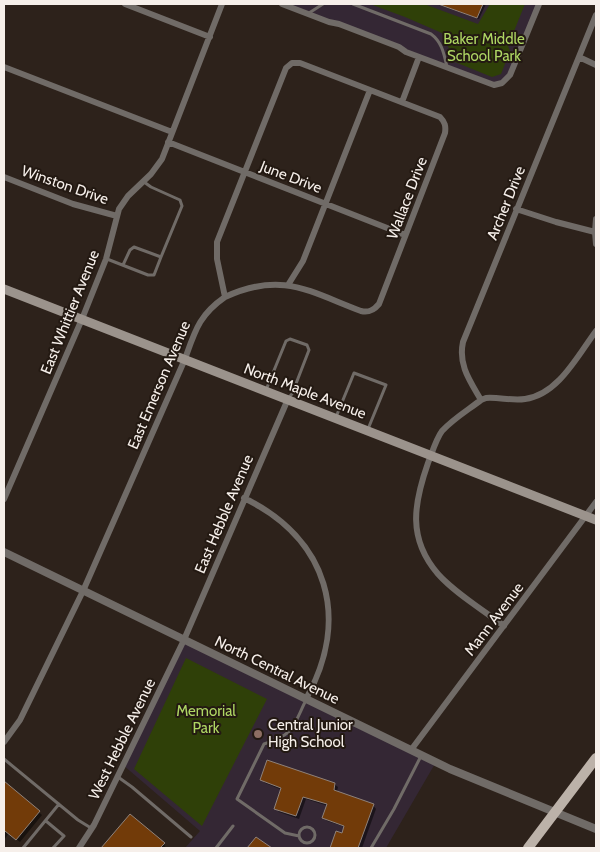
<svg xmlns="http://www.w3.org/2000/svg" width="600" height="852" font-family="Cabin,sans-serif">
	<style>
		.education { fill: #342734 }
		.green { fill: #2f4008 }
		.shadow { fill: #0007 }
		.building { fill: #723b09; stroke: #8f827a }
		.lines { fill: none; stroke-linecap: round; stroke-linejoin: round }
		.service { stroke: #706b67; stroke-width: 3 }
		.minor { stroke: #706b67; stroke-width: 6 }
		.tertiary { stroke: #706b67; stroke-width: 8 }
		.secondary { stroke: #9b938c; stroke-width: 9 }
		.primary { stroke: #bcb2a9; stroke-width: 10 }
		.education-dot { fill: #8d6e63; stroke: #231912; stroke-width: 2 }
		.labels { text-anchor: middle; stroke-width: 4; stroke-linejoin: round; paint-order: stroke }
		.park-label { font-size: 15px; fill: #aed663; stroke: #231912 }
		.street-label { font-size: 15px; fill: #f6efea; stroke: #231912 }
		.poi-label { font-size: 15px; fill: #f6efea; stroke: #231912; text-anchor: start }
	</style>
	<rect width="100%" height="100%" fill="#2d221b"/>
	<path class="education" d="M282 4H539L510 75 498 84Z
		M183 639 436 762 386 848H185L200 831 123 765Z"/>
	<path class="green" d="M370 4H424L478 24 490 4H525L508 46 510 51 501 74 492 77 455 62 442 33 405 17Z
		M186 658 267 699 202 826 134 769Z"/>
	<path class="shadow" d="M436 4H486L479 19Z
		M262 780 334 784 338 787 337 792 373 805 376 809 362 848H332L337 832 343 834 345 827 327 821 323 817 328 806 306 799 299 819 279 812 276 808 282 790 265 783Z
		M4 782 42 815 20 842 9 833 4 840Z
		M130 816 164 844 166 848H103Z"/>
	<path class="building" d="M438 4H483L477 18Z
		M267 760 335 783 334 790 374 804 358 848H330L336 831 342 833 344 826 322 818 327 804 303 797 296 816 274 809 281 788 260 780Z
		M4 781 40 811 16 840 5 831 4 833Z
		M130 814 165 843 160 848H101Z
		M256 837 272 848H247Z"/>
	<g class="lines">
		<path class="service" d="M353 4 431 34C442 42 444 54 447 67
			M309 13 323 4
			M144 182 151 187 180 200 182 206 161 257
			M107 259 148 275H154L161 257 134 247 130 250 123 265
			M266 390 286 341 290 339 307 345 309 350 292 394 288 398
			M336 417 354 373 386 385 368 429
			M4 759 78 820 91 828
			M118 777 132 787 191 837
			M46 821 64 836 53 848
			M299 835a8 8 0 1 1 16 0a8 8 0 1 1-16 0Z
			M299 836 285 833 237 799 264 744C295 734 292 728 306 700
			M23 848 59 804
			M216 848 233 826
			M371 848 394 809 421 756"/>
		<path class="minor" d="M125 4 210 37
			M282 4 329 22 339 24 399 47 406 52 494 85 502 83 510 75 539 4
			M579 57 596 65
			M4 67 172 132
			M402 102 419 57
			M168 142 405 235
			M4 177 73 204 117 216
			M516 209 556 222 595 232
			M596 219 595 232 596 244
			M288 285 303 261 370 90
			M481 400C470 381 458 365 463 342L596 15
			M244 498C328 539 351 618 306 699
			M4 499 82 319 106 259 119 209 128 196 151 174 162 159 222 4
			M504 626C482 609 456 594 438 574 407 538 414 503 428 463 432 453 436 439 442 431 453 419 468 410 481 400L486 398C499 397 512 401 525 399 558 395 578 355 596 331
			M4 742 20 720 83 591 185 359C195 331 199 315 225 297L217 259V242L286 68 292 63H300L440 117C445 122 446 126 445 133L379 304C374 310 369 313 361 311 308 291 282 271 225 297
			M411 750 596 502
			M79 848 94 825 183 642 288 399"/>
		<path class="tertiary" d="M4 552 450 769 596 829"/>
		<path class="secondary" d="M4 289 596 520"/>
		<path class="primary" d="M528 848 596 758"/>
	</g>
	<circle class="education-dot" cx="258" cy="734" r="5"/>
	<g class="labels">
		<g class="park-label">
			<text x="484" y="44">Baker Middle<tspan x="484" dy="17">School Park</tspan></text>
			<text x="206" y="716">Memorial<tspan x="206" dy="17">Park</tspan></text>
		</g>
		<g class="street-label">
			<text transform="translate(291 177) rotate(21)" y="5">June Drive</text>
			<text transform="translate(65 185) rotate(19)" y="5">Winston Drive</text>
			<text transform="translate(407 198) rotate(-69)" y="5">Wallace Drive</text>
			<text transform="translate(506 203) rotate(-68)" y="5">Archer Drive</text>
			<text transform="translate(70 312) rotate(-68)" y="5">East Whittier Avenue</text>
			<text transform="translate(159 385) rotate(-67)" y="5">East Emerson Avenue</text>
			<text transform="translate(305 391) rotate(21)" y="5">North Maple Avenue</text>
			<text transform="translate(224 514) rotate(-67)" y="5">East Hebble Avenue</text>
			<text transform="translate(494 619) rotate(-53)" y="5">Mann Avenue</text>
			<text transform="translate(277 670) rotate(26)" y="5">North Central Avenue</text>
			<text transform="translate(122 739) rotate(-64)" y="5">West Hebble Avenue</text>
		</g>
		<g class="poi-label">
			<text x="268" y="730">Central Junior<tspan x="268" dy="17">High School</tspan></text>
		</g>
	</g>
	<rect width="600" height="852" fill="none" stroke="#f6efea" stroke-width="10"/>
</svg>
